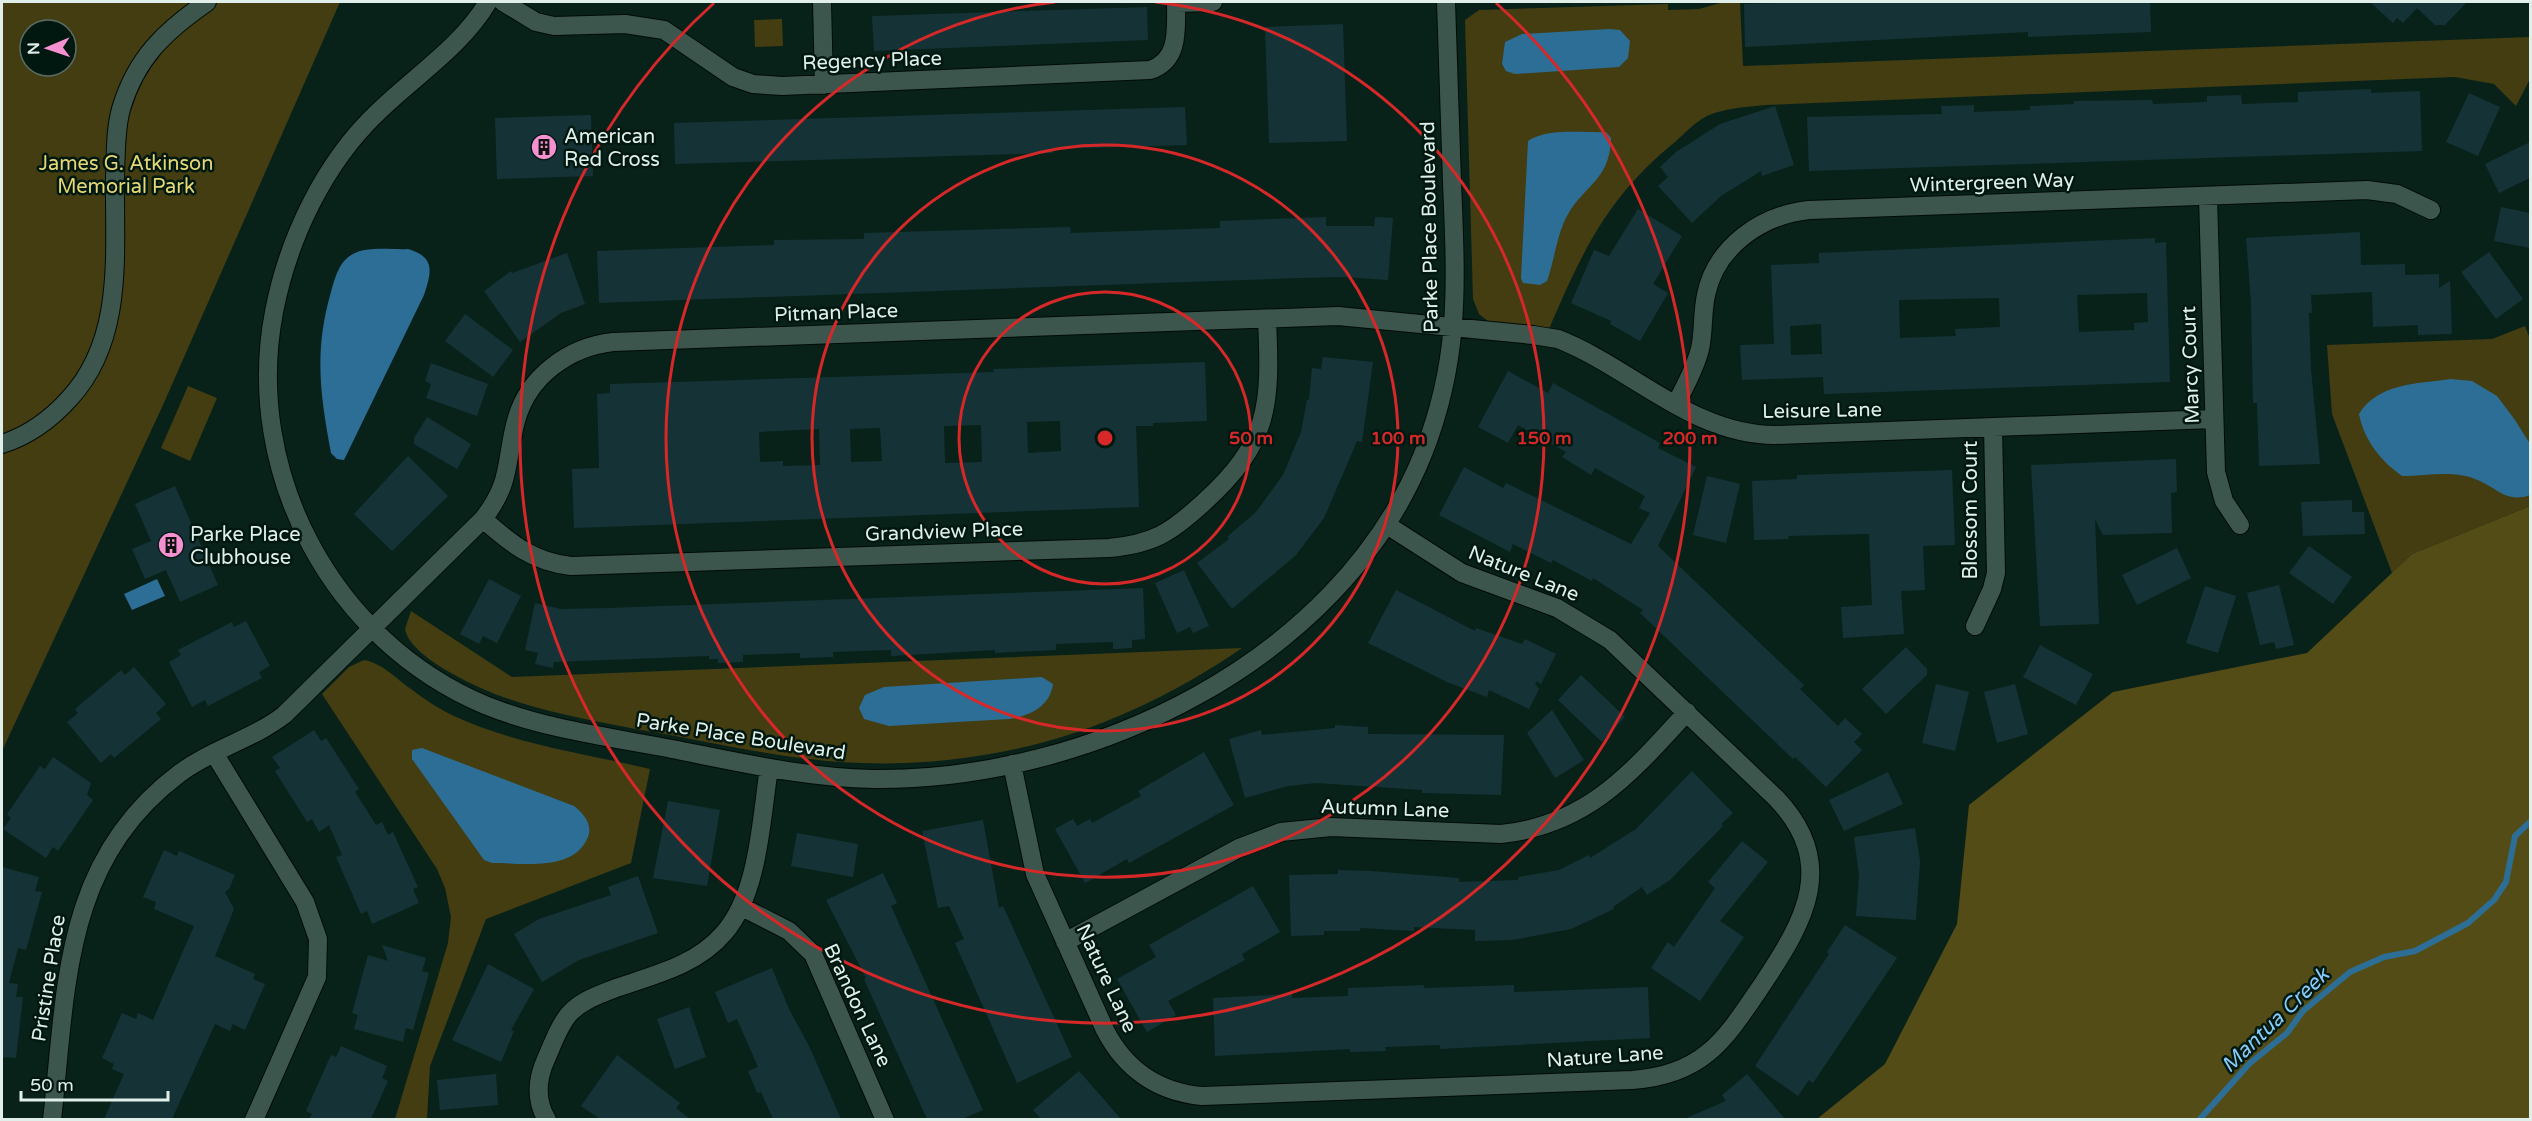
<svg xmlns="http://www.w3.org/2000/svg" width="2532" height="1121" font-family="'Varela Round',sans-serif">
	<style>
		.green { fill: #433d11; fill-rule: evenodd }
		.forest { fill: #544c16 }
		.water { fill: #2d6e96 }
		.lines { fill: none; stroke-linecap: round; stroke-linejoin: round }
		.stream { stroke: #2d6e96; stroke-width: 6 }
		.building { fill: #153336; fill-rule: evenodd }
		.minor-casing { stroke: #000b05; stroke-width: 20 }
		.minor { stroke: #3c564d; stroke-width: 18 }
		.ring { fill: none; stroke: #d62828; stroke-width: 3 }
		.labels { text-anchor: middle; stroke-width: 5; stroke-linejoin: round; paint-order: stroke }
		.street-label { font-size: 20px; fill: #e0efe9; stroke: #011811 }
		.poi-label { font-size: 20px; fill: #e0efe9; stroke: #011811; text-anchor: start }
		.park-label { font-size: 20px; fill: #e6d775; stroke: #011811 }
		.water-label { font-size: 21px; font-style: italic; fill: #87cdfc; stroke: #011811 }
		.centre { fill: #d62828; stroke: #011811; stroke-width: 3 }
		.ring-label { font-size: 18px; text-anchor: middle; font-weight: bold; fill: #d62828; stroke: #011811; stroke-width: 5; stroke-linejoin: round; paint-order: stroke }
	</style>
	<rect width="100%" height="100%" fill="#08221a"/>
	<path class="green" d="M2 2H340L163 405 2 751ZM30 30H66V66H30Z
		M1724 2H1740L1743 66 2530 37V79L2516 106 2494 84 2455 77 1765 105C1746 107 1725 108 1707 116 1695 122 1684 134 1675 142 1607 197 1582 252 1549 329L1489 322 1479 314 1473 299 1465 20 1479 10 1668 4V10L1699 9Z
		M782 19 783 46 755 47 754 20Z
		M2525 326 2530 339V506L2412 554 2392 573 2332 414 2327 345 2492 339Z
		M188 386 217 398 190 461 161 448Z
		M411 611 512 677 1242 648C1172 696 1094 733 1011 750 962 760 912 765 862 763 798 761 733 747 670 735 615 725 559 716 506 698 480 689 410 658 405 629Z
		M364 660C384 664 395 678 411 689 424 699 439 709 454 716 517 745 584 753 650 769L631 863 486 919 430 1066 427 1119H395L448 943 451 917 445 888 437 869 322 694 349 667Z"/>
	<path class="forest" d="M2530 506V1119H1817L1885 1064 1957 924 1969 805 2113 692 2307 653 2412 554Z"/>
	<path class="water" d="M1609 29 1620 30 1630 41 1628 58 1619 67 1515 74 1506 71 1502 64 1505 42 1522 34Z
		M1606 132 1611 138C1610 183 1581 185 1564 222 1556 241 1554 261 1547 281L1540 285 1523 283 1521 278 1528 141C1547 128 1583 133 1606 132Z
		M408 249C435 257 432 271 424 295L344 460 337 459 331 453C320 394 314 351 331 292 335 278 339 261 353 254 368 246 392 250 408 249Z
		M2450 379 2472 381 2497 396 2515 420 2530 444V495C2508 503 2499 490 2480 481 2455 469 2428 476 2402 476 2381 461 2364 440 2359 414 2378 383 2417 384 2450 379Z
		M157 579 165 596 132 610 124 594Z
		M1042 677 1053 684C1050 707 1029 716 1009 719L889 726 864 719 859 708 865 695 884 687Z
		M422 748 574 806C583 813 593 824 588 837 574 872 523 863 492 863L484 860 412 759V750Z"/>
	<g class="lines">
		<path class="stream" d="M2199 1120 2249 1064 2287 1033 2303 1011 2350 972 2384 957 2415 951 2468 923 2477 915 2494 900 2506 882 2515 836 2530 822"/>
	</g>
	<path class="building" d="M1808 2H2150L2151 32 2028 37V32L1745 47 1744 4Z
		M2370 2H2467L2445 25H2435L2417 8 2403 23 2397 18 2393 23Z
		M1147 7 1148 40 874 51 872 16Z
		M1343 24 1347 141 1269 143 1265 27Z
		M2371 89V93L2420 91 2422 151 1809 171 1807 117 1942 114 1941 106 1974 105V112L2030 110V106L2074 104V101L2152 100 2153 104 2207 102V96L2241 95 2242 104 2298 102V92Z
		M2469 93 2500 107 2478 156 2446 142Z
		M1775 106 1794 165 1762 176 1761 171 1721 196 1692 223 1658 186 1668 177 1660 167 1676 152 1720 124Z
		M1185 107 1187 145 1053 149V153L675 164 674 123Z
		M591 115 593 176 497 179 495 118Z
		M2530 142V178L2499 193 2485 164Z
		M2501 207 2530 213V248L2494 241Z
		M1638 209 1682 236 1653 284 1668 293 1640 341 1610 324 1611 321 1571 303 1594 250 1609 256Z
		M1326 217V226H1374L1375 217 1393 218 1388 280 1343 277 1299 278 599 303 597 251 774 245V240L864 239V233L1070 227 1071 233 1220 228V221Z
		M2360 232 2361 265 2405 264V275L2439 274V288L2450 281 2452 334 2418 335V325L2373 327 2372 292 2311 295 2312 313H2309L2311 369 2320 464 2259 466 2257 403H2253L2251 303 2246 238Z
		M2155 238V243L2166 242 2170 382 1824 394 1823 377 1742 380 1740 345 1774 344 1771 265 1819 263V253ZM2147 293 2148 322 2134 323V330L2079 332 2077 295ZM1999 298 2000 327 1955 329 1956 336 1900 338 1899 300ZM1821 324 1822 354 1791 355 1790 326Z
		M2489 252 2523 299 2496 319 2461 272Z
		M567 253 585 304 561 313 520 342 484 291 511 271 512 273Z
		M465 314 513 350 493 377 445 341Z
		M1323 357 1373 362 1362 442 1357 441 1324 518 1296 555 1232 609 1197 563 1229 539 1227 537 1256 512 1283 475 1301 432 1307 400H1309L1312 368 1321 369Z
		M1205 362 1207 421 1153 423V426H1136L1139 507 574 528 572 469 599 468 597 394 610 393V384L994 372 993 369ZM1060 421 1061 451 1028 453 1027 422ZM981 425 982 462 945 463 944 426ZM880 428 882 461 851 462 850 429ZM819 429 820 465 783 466V461L760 462 759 432Z
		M431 363 488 384 477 416 426 398 431 384 425 381Z
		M1508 371 1548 393 1553 383 1660 443 1658 448 1696 467 1658 546 1804 685 1800 689 1838 726 1845 718 1862 734 1854 742 1862 750 1826 787 1795 757 1793 759 1663 635 1640 613 1643 610 1593 578 1592 581 1553 560 1551 563 1513 544 1510 552 1439 515 1464 467 1503 488 1506 483 1631 544 1650 513 1639 508 1645 496 1595 468 1591 475 1562 457 1566 452 1518 425 1508 443 1478 427Z
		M427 417 471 444 457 469 414 444V438Z
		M408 456 448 496 392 551 354 514Z
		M2176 459 2177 492 2171 493 2172 533 2103 535 2095 519 2099 624 2040 626 2031 465Z
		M1952 470 1955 545 1923 546 1925 590 1901 591 1904 634 1843 638 1841 607 1872 605 1869 534 1788 536 1789 539 1754 540 1752 481 1797 479V475Z
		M1707 476 1740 484 1726 543 1693 535Z
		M175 486 218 585 180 602 166 570 145 579 132 549 151 541 135 504Z
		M2352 500V512H2364L2365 534 2303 536 2301 502Z
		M2309 546 2352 577 2333 604 2289 573Z
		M2177 548 2191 578 2137 605 2122 575Z
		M1184 570 1209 626 1193 633 1190 627 1177 633 1155 583Z
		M489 579 521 596 497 643 483 636 479 644 460 634Z
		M2279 585 2294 645 2276 649 2274 642 2260 645 2247 593Z
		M2205 586 2236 596 2218 653 2186 643Z
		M1143 588 1145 639 1132 640V648L1113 649V642L1056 644V650L1012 652 995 653V650L891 656V650L833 652V657L800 658V653L743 655V662L718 663V659H709V656L554 662 553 668 535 664 538 653 525 650 535 603 561 609 609 608Z
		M1396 590 1475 631 1476 628 1522 644 1525 639 1556 654 1541 684 1537 681 1535 683 1539 689 1529 709 1489 690 1487 697 1447 682 1368 643Z
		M246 621 270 666 259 672 262 678 208 706 205 700 192 707 169 662 181 655 178 650 232 622 234 627Z
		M2040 645 2093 674 2076 705 2023 677Z
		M1906 647 1927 669V675L1886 714 1862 689Z
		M134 667 166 704 156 713 161 719 114 758 111 754 101 763 67 722 78 713 75 709 121 670 125 675Z
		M1581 675 1625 717 1602 742 1558 700Z
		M1936 684 1969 692 1955 751 1922 743Z
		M2015 684 2028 734 1997 743 1984 692Z
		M1552 710 1584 760 1555 778 1527 733Z
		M1335 725 1368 727V734L1504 735 1501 795 1422 793V790L1317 783 1288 786 1245 798 1229 739 1261 730 1262 735 1335 728Z
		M314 730 321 741 326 738 359 789 355 792 376 825 382 822 388 835 393 832 418 887 413 889 419 903 372 924 367 911 361 914 336 857 342 855 329 825 319 832 312 819 307 822 275 771 280 768 272 757Z
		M1204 752 1234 805 1129 863 1127 859 1085 883 1055 829 1073 819 1077 826 1090 819 1092 823 1141 796 1138 791Z
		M53 757 91 783 87 795 93 800 58 851 53 847 46 858 3 829 11 818 7 814 40 766 45 769Z
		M1692 771 1733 813 1721 824 1723 826 1670 880 1647 895 1642 887 1613 907 1614 909 1571 929 1512 940 1475 941V930L1414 927V931L1360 928V931H1324V935L1291 936 1289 875 1338 874V870L1371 871 1459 878V882L1518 880V877L1559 870 1589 855 1590 858 1636 829Z
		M1888 772 1903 804 1844 831 1829 800Z
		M668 801 720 810 707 886 653 878Z
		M983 820 999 908 1003 906 1072 1057 1017 1083 955 943 964 939 949 906 938 908 922 831Z
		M1915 828 1920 861 1916 920 1856 916 1859 875 1854 837Z
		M797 833 858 844 853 877 791 866Z
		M1742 841 1768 862 1720 921 1744 937 1700 1001 1651 968 1668 942 1674 947 1715 888 1708 882Z
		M164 850 177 856 179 851 235 875 229 889 225 892 234 909 215 956 255 974 253 979 265 984 245 1030 233 1024 230 1031 215 1024 172 1119H104L124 1074 112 1069 114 1064 102 1058 122 1013 136 1019 138 1013 153 1020 194 926 154 909 156 902 143 897Z
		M2 867 39 877 35 891 42 892 26 950 18 948 9 983 18 984 16 997H23L16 1058 2 1057Z
		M883 873 897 903 891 906 983 1110 962 1119H927L864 979 866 978 826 900Z
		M638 876 658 933 579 960 542 982 514 934 539 919 611 895 608 887Z
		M1253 886 1280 932 1242 954 1245 960 1168 1001 1176 1015 1147 1032 1117 979 1156 957 1149 945Z
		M1845 925 1897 958 1813 1083 1809 1080 1798 1096 1755 1066 1829 954 1827 952Z
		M382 945 426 958 422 971 429 973 413 1030 406 1028 403 1042 354 1029 358 1015 352 1013 368 955 388 961Z
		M488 964 534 989 511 1030 514 1031 501 1062 452 1040Z
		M772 968 789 1009 809 1046 841 1119H773L761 1092 757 1093 748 1071 758 1067 737 1019 728 1023 715 992Z
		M1424 985V988L1514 985V992L1648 987 1650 1038 1440 1049V1045L1385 1047 1386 1051 1350 1052V1049L1215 1056 1213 998 1292 994V998L1348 996V988Z
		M689 1007 706 1057 675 1069 657 1019Z
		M341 1046 387 1066 382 1078 388 1081 371 1119H309L312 1114 306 1111 331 1055 336 1057Z
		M617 1055 680 1103 676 1108 690 1119H600L581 1106Z
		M1079 1071 1121 1119H1041L1033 1110Z
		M496 1074 498 1105 440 1110 437 1080Z
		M1747 1074 1785 1119H1684L1726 1101 1722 1095Z"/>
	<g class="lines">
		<g class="minor-casing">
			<path id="minor" d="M488 2C462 46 415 76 378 112 324 163 288 239 274 312 243 473 333 641 485 705 544 729 609 737 672 749 738 762 806 778 874 779 1089 781 1339 662 1423 454 1461 358 1456 283 1452 182 1450 122 1448 62 1446 2
				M503 2 536 22 554 26 625 24 664 30 733 77 753 84 782 86 1150 70C1180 60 1176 29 1176 3L1213 2
				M822 2 824 85
				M2208 197 2216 472 2224 501 2240 525
				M1676 404C1685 386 1695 369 1700 349 1704 331 1702 313 1706 295 1716 246 1762 215 1809 210L2367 190 2397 194 2431 210
				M2 444C27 436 51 419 69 399 125 339 114 253 115 177 116 155 115 131 121 109 136 58 165 31 207 2
				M483 519C510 543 533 562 571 566L1109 548C1153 544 1170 533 1202 504 1270 443 1271 406 1267 319
				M1975 626 1992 589 1996 573 1993 427
				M214 753 305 902 318 939 317 977 254 1120
				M1012 764 1035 874 1105 1030C1125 1069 1158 1092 1202 1096L1632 1080C1705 1075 1726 1038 1764 982 1805 920 1838 863 1776 798L1610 640 1557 608 1462 573 1387 525
				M742 907 789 931 813 954 885 1120
				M1065 942 1239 848 1281 832 1331 827 1501 834C1588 825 1632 772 1687 712
				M52 1120C67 988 62 861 180 773 212 749 253 739 284 715L483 519C512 482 505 462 516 421 528 376 569 347 613 342L1338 316 1533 335 1558 339C1632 368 1692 435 1775 435L2214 419
				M547 1120C535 1100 537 1079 546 1059 553 1044 558 1027 569 1014 582 1000 599 995 616 988 654 975 697 965 724 933 759 893 761 819 769 768"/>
		</g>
		<use href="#minor" class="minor"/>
	</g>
	<g class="ring">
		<circle cx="1105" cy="438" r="146"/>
		<circle cx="1105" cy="438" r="293"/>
		<path d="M1155 2A439 439 0 1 1 1055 2"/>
		<path d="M1496 3A585 585 0 1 1 714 3"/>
	</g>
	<defs>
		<g id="building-disc" transform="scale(1.35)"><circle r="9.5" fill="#f591d1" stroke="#011811"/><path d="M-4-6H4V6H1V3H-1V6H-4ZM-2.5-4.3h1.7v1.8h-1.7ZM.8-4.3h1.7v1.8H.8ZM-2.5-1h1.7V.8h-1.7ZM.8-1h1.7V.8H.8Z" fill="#111"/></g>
	</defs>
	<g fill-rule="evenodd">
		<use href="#building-disc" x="544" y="147"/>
		<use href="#building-disc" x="171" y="545"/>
	</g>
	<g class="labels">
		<g class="street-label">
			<text transform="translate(872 60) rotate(-2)" y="7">Regency Place</text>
			<text transform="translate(1992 182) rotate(-2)" y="7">Wintergreen Way</text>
			<text transform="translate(1429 227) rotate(-91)" y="7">Parke Place Boulevard</text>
			<text transform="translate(836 312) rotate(-2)" y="7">Pitman Place</text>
			<text transform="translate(2190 365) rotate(-92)" y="7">Marcy Court</text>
			<text transform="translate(1822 410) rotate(-1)" y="7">Leisure Lane</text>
			<text transform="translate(1970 510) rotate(-90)" y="7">Blossom Court</text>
			<text transform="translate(944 531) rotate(-2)" y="7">Grandview Place</text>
			<text transform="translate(1524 573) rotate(22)" y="7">Nature Lane</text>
			<text transform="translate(741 736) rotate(9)" y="7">Parke Place Boulevard</text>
			<text transform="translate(1385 808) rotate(2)" y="7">Autumn Lane</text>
			<text transform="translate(48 978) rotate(-81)" y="7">Pristine Place</text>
			<text transform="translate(1107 978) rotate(65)" y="7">Nature Lane</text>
			<text transform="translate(858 1005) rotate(65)" y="7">Brandon Lane</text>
			<text transform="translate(1605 1056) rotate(-4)" y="7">Nature Lane</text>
		</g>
		<g class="poi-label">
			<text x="564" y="143">American<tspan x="564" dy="23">Red Cross</tspan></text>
			<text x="190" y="541">Parke Place<tspan x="190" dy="23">Clubhouse</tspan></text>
		</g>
		<g class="park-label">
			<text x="126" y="170">James G. Atkinson<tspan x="126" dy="23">Memorial Park</tspan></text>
		</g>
		<g class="water-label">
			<text transform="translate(2275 1020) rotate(-44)" y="7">Mantua Creek</text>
		</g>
	</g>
	<circle cx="1105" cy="438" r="9" class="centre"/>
	<g class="ring-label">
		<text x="1251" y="444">50 m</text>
		<text x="1398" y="444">100 m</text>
		<text x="1544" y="444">150 m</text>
		<text x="1690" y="444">200 m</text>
	</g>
	<rect width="2532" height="1121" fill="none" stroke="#e0efe9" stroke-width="6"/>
	<g transform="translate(48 48) rotate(268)"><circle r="28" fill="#011811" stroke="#5a6e67" stroke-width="1.5"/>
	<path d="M0-4.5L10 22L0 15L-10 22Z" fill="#f591d1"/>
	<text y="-9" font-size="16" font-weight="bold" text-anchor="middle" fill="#e0efe9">N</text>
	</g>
	<path d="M21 1091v9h147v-9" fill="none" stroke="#e0efe9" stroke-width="3"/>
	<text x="30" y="1091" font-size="18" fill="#e0efe9" stroke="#011811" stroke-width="4.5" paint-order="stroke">50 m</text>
</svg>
